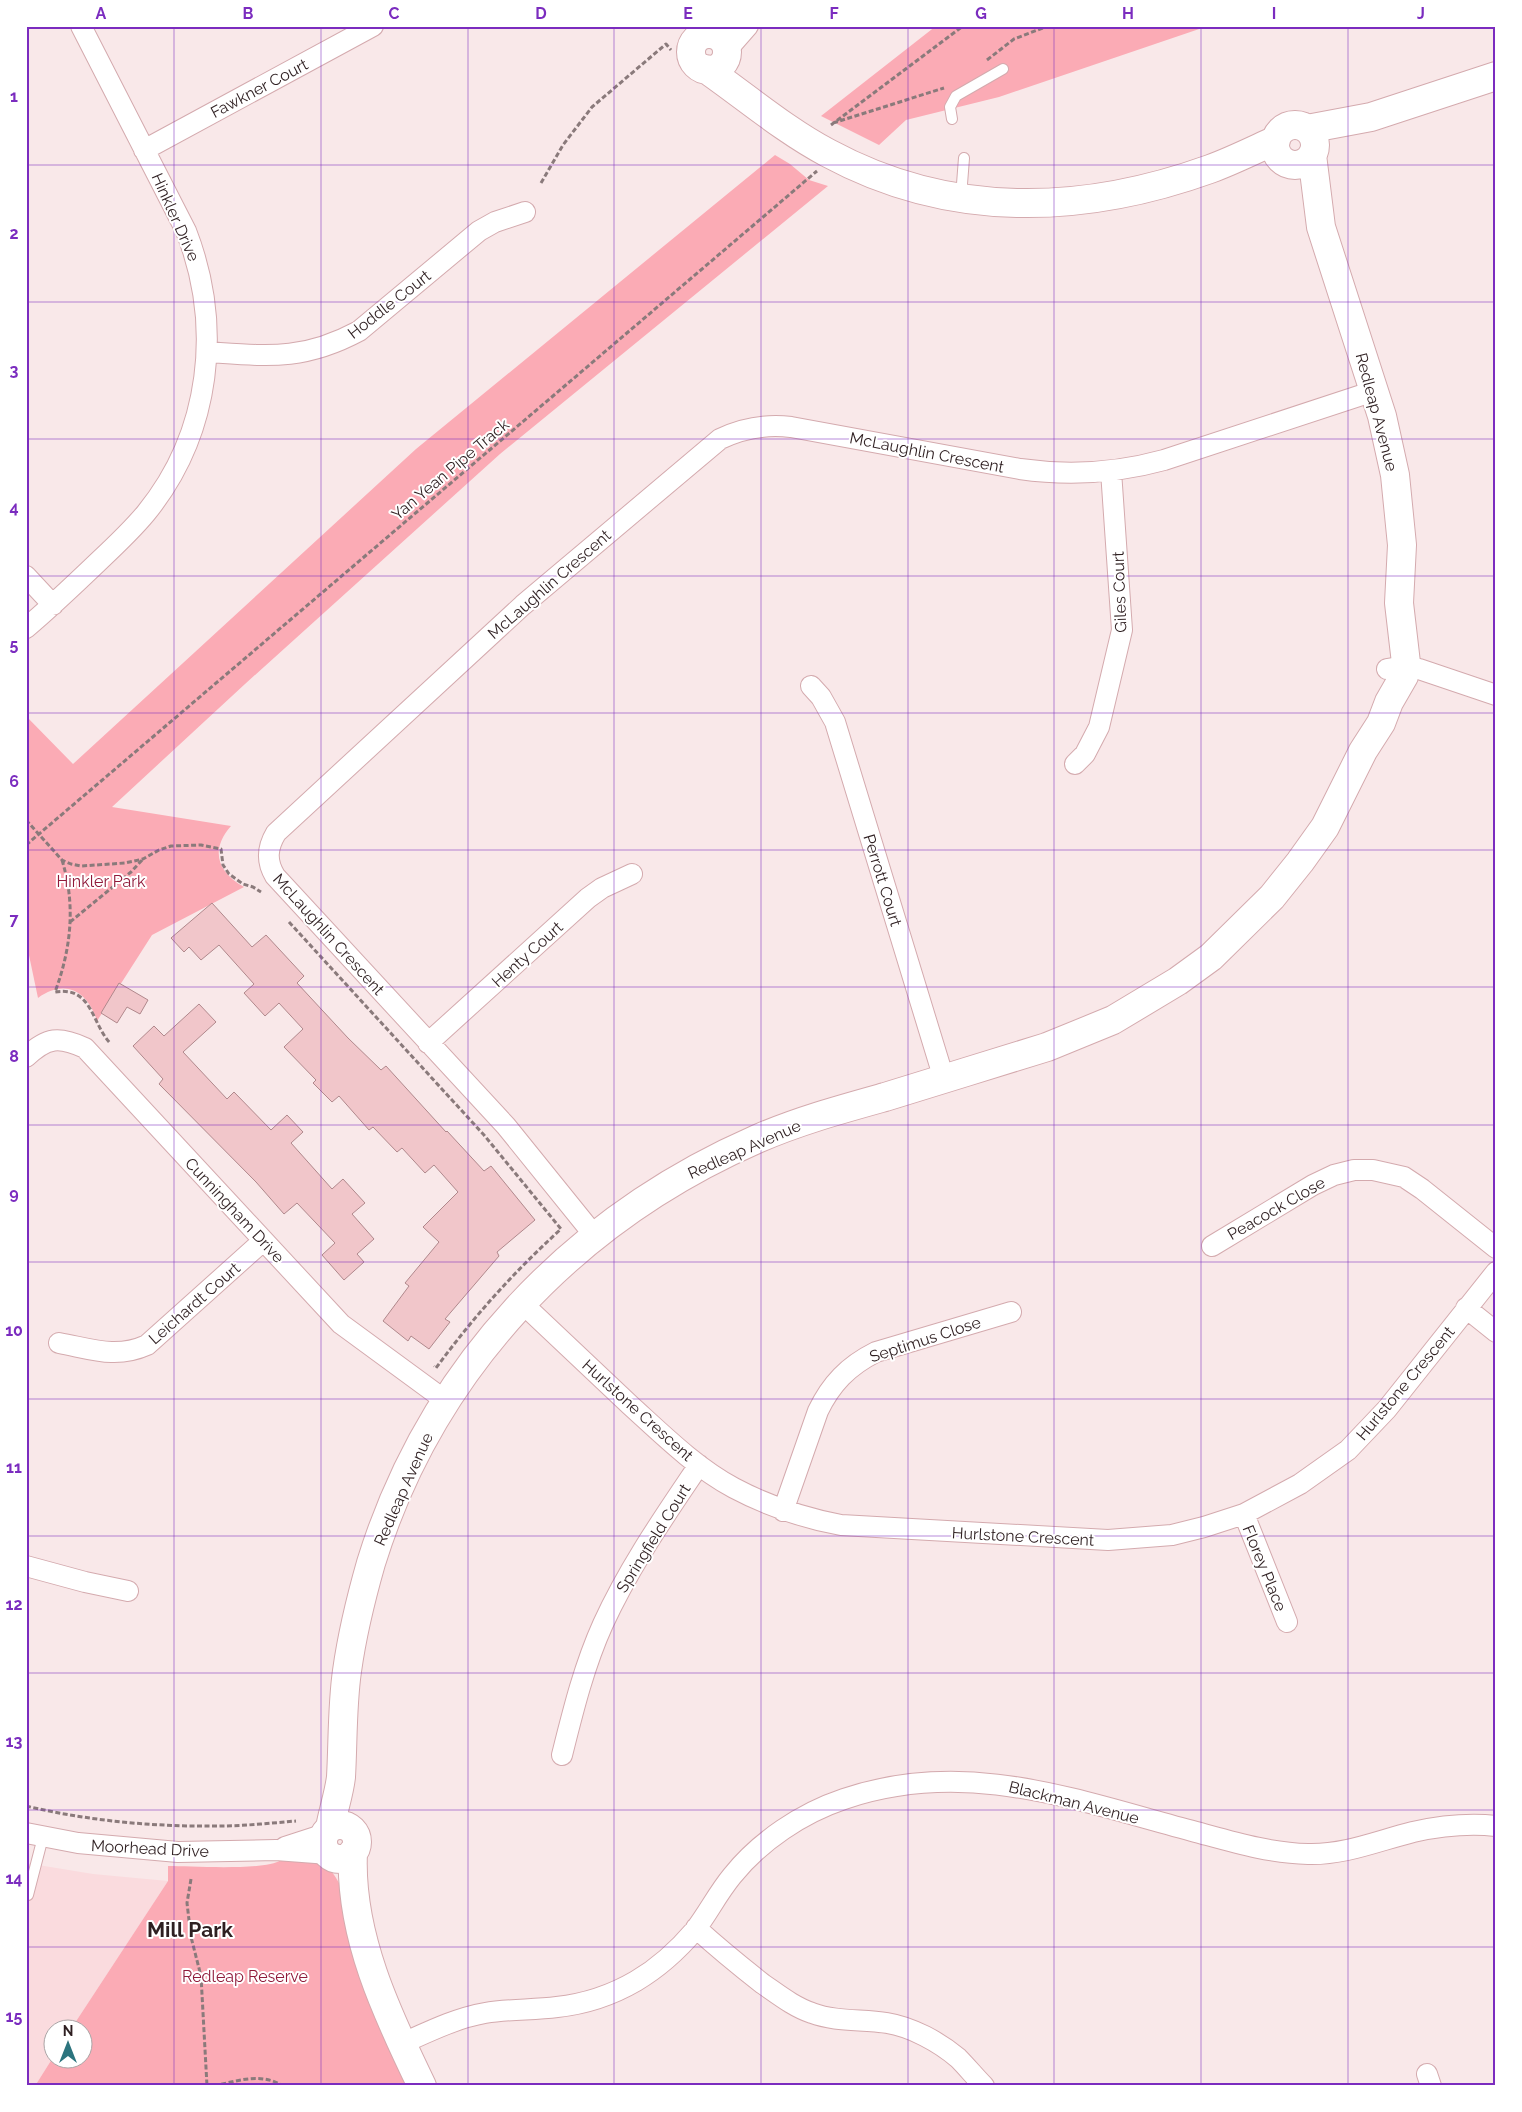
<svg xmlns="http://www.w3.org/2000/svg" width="1522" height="2112" font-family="Raleway,sans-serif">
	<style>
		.built { fill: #fadbde }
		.green { fill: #fbabb5 }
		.building { fill: #f1c6ca; stroke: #b0888c }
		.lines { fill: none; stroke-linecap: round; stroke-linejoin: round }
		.lane-casing { stroke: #d4aaae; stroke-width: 12 }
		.street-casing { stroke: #d4aaae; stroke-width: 22 }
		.secondary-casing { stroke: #d4aaae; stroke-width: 30 }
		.path { stroke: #8a7a7b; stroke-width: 3; stroke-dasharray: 5 2.5; stroke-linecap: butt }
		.lane { stroke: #fff; stroke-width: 10 }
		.street { stroke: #fff; stroke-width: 20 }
		.secondary { stroke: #fff; stroke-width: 28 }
		.grid { fill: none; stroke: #7b2cbf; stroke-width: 1; stroke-opacity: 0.55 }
		.labels { text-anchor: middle; stroke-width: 4; stroke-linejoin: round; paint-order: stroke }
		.street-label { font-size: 16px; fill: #2e1f21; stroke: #fff }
		.park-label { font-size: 16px; fill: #8f1a3a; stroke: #fff }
		.district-label { font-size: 21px; font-weight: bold; fill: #2e1f21; stroke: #fff }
		.neatline { fill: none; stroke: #7b2cbf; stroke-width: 2 }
		.grid-label { font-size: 16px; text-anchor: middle; font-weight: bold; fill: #7b2cbf }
	</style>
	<rect width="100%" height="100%" fill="#f9e8e9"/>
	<path class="built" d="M26 1863 93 1874 168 1881 71 2029 52 2030V2059L35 2086H26Z"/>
	<path class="green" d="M936 26H1208L999 97 906 120 879 145 821 116Z
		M775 155 790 164 809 180 828 186 500 454 245 684 112 807 231 826C210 850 217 872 244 887L152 935 97 1021C88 992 66 978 38 998L26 941V716L73 764 416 449Z
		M281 1860C296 1860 316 1857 329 1869 335 1875 342 1886 343 1895 344 1901 342 1908 343 1914 356 1974 380 2031 407 2086H35L52 2059 82 2060V2030L71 2029 168 1881V1866C191 1866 265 1871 281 1860Z"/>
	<path class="building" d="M212 903 252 947 266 935 304 976 297 983 348 1038 381 1070 386 1066 446 1132 447 1131 484 1171 491 1166 535 1220 497 1252 499 1256 445 1319 450 1322 429 1349 411 1336 408 1341 383 1321 409 1286 405 1283 439 1242 423 1227 458 1192 434 1165 425 1173 402 1148 397 1152 373 1127 369 1130 339 1096 332 1102 313 1083 316 1080 284 1047 303 1029 279 1003 265 1016 244 993 254 984 219 945 201 960 189 947 184 952 171 938Z
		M119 983 148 1000 140 1014 127 1007 117 1023 101 1013Z
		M199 1004 216 1022 183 1052 227 1099 234 1092 271 1130 287 1115 303 1132 291 1143 332 1189 343 1179 365 1203 352 1214 374 1239 357 1254 364 1262 344 1280 322 1255 335 1243 297 1203 284 1214 256 1182 159 1084 163 1079 133 1046 154 1026 164 1036Z"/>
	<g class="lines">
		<g class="lane-casing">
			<path id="lane" d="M952 119 950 107 956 96 1003 69
				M961 197 964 158
				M28 1895 43 1837"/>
		</g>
		<g class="street-casing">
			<path id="street" d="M717 35 734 26
				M727 50 748 26
				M144 150 373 26
				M207 352C268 356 303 361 359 331L479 231 495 222 525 212
				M26 576 53 605
				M26 628C51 607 75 584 99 561 115 546 132 530 146 513 211 433 223 326 186 231L81 26
				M1387 669 1405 666 1419 669 1496 695
				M811 686 821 697 835 722 944 1079
				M1075 764 1085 754 1099 727 1122 630 1111 471
				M428 1043 588 898 602 888 632 874
				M26 1057C47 1037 59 1036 85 1048L341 1324 446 1401
				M594 1235 506 1126 275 876C266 861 267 848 276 833L523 605 720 439C743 428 766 424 791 427L1020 469C1069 476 1117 473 1164 460L1374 391
				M1212 1246 1313 1185 1334 1175 1354 1170H1373L1404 1177 1422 1189 1496 1248
				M522 1303C558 1337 594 1371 630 1405 662 1434 695 1467 734 1488 768 1506 803 1518 841 1525L1108 1540 1172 1535 1204 1527 1244 1514 1300 1484 1348 1450 1387 1409 1496 1272
				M1466 1308 1496 1332
				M59 1343C92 1349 116 1359 147 1345L263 1241
				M783 1511 818 1411C831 1384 848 1366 876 1352L1011 1312
				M1244 1514 1287 1622
				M26 1566 85 1582 128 1591
				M562 1755C573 1711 584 1666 603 1624 629 1567 664 1517 699 1465
				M26 1833 78 1843 178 1852 276 1850 329 1854
				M285 1847 325 1834
				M696 1928C718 1948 740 1966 763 1984 779 1995 794 2007 812 2013 836 2022 862 2019 887 2023 912 2027 939 2042 958 2058 967 2067 975 2077 984 2086
				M401 2044C428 2032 456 2018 485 2013 509 2009 533 2010 557 2007 585 2004 612 1995 636 1981 658 1968 678 1950 695 1930 708 1913 718 1893 732 1876 760 1841 802 1813 844 1799 967 1757 1078 1801 1196 1832 1233 1842 1269 1853 1308 1854 1345 1855 1377 1841 1413 1832 1440 1826 1468 1823 1496 1826
				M1427 2074 1431 2086"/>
		</g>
		<g class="secondary-casing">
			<path id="secondary" d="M691 52a18 18 0 1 1 36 0a18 18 0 1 1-36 0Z
				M706 69C746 97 786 131 828 153 950 219 1082 215 1210 169 1232 161 1254 150 1276 140
				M1275 145a20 20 0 1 1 40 0a20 20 0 1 1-40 0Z
				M1307 129 1371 117 1496 76
				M323 1842a17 17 0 1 1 34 0a17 17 0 1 1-34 0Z
				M330 1828C333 1811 339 1794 341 1777 343 1742 342 1706 347 1671 352 1635 361 1598 371 1563 431 1369 572 1220 757 1139 798 1121 842 1109 885 1097 939 1080 993 1064 1047 1047L1113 1020 1178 981 1211 957 1272 897 1300 862 1325 827 1363 751 1381 723 1389 702 1404 676 1406 663 1399 603 1402 545 1395 475 1382 416 1321 227 1312 155
				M353 1852C349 1934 387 2014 422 2086"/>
		</g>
		<path class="path" d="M987 60 1014 39 1048 26
			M833 123 944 88
			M831 125 963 26
			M541 183 563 145 592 107 666 44 671 50
			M26 748V749
			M26 820 62 860 71 864 81 866 125 863 143 859 159 850 171 846 201 845 221 849 223 865 229 874 243 884 253 887 261 892
			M26 845 817 171
			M62 860C76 905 71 949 55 992 92 986 91 1022 110 1043
			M70 922 131 872 143 859
			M289 922 484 1135 561 1229C513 1273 475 1315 436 1368L434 1366
			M26 1806C89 1821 155 1827 220 1826 245 1826 271 1823 296 1821
			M191 1879 187 1903 191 1937 201 1976 207 2086
			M214 2086C237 2081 261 2072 283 2086"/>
		<use href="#lane" class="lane"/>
		<use href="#street" class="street"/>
		<use href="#secondary" class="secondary"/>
	</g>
	<path class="grid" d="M174 26V2086M321 26V2086M468 26V2086M614 26V2086M761 26V2086M908 26V2086M1054 26V2086M1201 26V2086M1348 26V2086M26 165H1496M26 302H1496M26 439H1496M26 576H1496M26 713H1496M26 850H1496M26 987H1496M26 1125H1496M26 1262H1496M26 1399H1496M26 1536H1496M26 1673H1496M26 1810H1496M26 1947H1496"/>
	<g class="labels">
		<g class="street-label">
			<text transform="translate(259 88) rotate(-28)" y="6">Fawkner Court</text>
			<text transform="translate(176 217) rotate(66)" y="6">Hinkler Drive</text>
			<text transform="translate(389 304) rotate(-38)" y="6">Hoddle Court</text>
			<text transform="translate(1377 412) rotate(75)" y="6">Redleap Avenue</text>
			<text transform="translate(927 452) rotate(11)" y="6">McLaughlin Crescent</text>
			<text transform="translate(450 469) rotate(-40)" y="6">Yan Yean Pipe Track</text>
			<text transform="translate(549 584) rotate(-41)" y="6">McLaughlin Crescent</text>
			<text transform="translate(1119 592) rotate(-92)" y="6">Giles Court</text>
			<text transform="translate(883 880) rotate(73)" y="6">Perrott Court</text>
			<text transform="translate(329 934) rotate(48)" y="6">McLaughlin Crescent</text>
			<text transform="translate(527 954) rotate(-42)" y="6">Henty Court</text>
			<text transform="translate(744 1149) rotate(-24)" y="6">Redleap Avenue</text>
			<text transform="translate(1276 1208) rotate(-30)" y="6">Peacock Close</text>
			<text transform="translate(235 1210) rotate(47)" y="6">Cunningham Drive</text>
			<text transform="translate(194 1303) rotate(-41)" y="6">Leichardt Court</text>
			<text transform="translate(925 1339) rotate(-18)" y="6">Septimus Close</text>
			<text transform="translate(1405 1383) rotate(-50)" y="6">Hurlstone Crescent</text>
			<text transform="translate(638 1410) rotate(42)" y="6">Hurlstone Crescent</text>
			<text transform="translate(403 1489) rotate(-66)" y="6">Redleap Avenue</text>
			<text transform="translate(1023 1536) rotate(3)" y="6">Hurlstone Crescent</text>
			<text transform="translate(653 1538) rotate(-58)" y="6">Springfield Court</text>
			<text transform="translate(1265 1568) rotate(68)" y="6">Florey Place</text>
			<text transform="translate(1074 1802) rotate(14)" y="6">Blackman Avenue</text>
			<text transform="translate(150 1848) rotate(3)" y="6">Moorhead Drive</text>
		</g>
		<g class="park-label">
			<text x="101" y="887">Hinkler Park</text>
			<text x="245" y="1982">Redleap Reserve</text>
		</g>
		<g class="district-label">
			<text x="190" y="1937">Mill Park</text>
		</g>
	</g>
	<rect width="1522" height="2112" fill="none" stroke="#ffffff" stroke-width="55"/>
	<g transform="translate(68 2044)"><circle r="24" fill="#ffffff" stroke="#aba5a6"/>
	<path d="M0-4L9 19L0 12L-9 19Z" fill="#2c747e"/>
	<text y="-8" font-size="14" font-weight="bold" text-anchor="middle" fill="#2e1f21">N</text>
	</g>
	<rect x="28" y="28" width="1466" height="2056" class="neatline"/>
	<g class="grid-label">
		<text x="101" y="19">A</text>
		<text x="248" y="19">B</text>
		<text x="394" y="19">C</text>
		<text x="541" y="19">D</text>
		<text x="688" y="19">E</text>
		<text x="834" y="19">F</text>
		<text x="981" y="19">G</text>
		<text x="1128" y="19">H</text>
		<text x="1274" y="19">I</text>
		<text x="1421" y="19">J</text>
		<text x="14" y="102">1</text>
		<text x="14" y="239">2</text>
		<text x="14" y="376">3</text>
		<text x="14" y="513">4</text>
		<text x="14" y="650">5</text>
		<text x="14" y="787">6</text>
		<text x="14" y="925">7</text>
		<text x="14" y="1062">8</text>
		<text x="14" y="1199">9</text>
		<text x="14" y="1336">10</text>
		<text x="14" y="1473">11</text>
		<text x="14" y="1610">12</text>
		<text x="14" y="1747">13</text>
		<text x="14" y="1884">14</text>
		<text x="14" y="2022">15</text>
	</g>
</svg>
